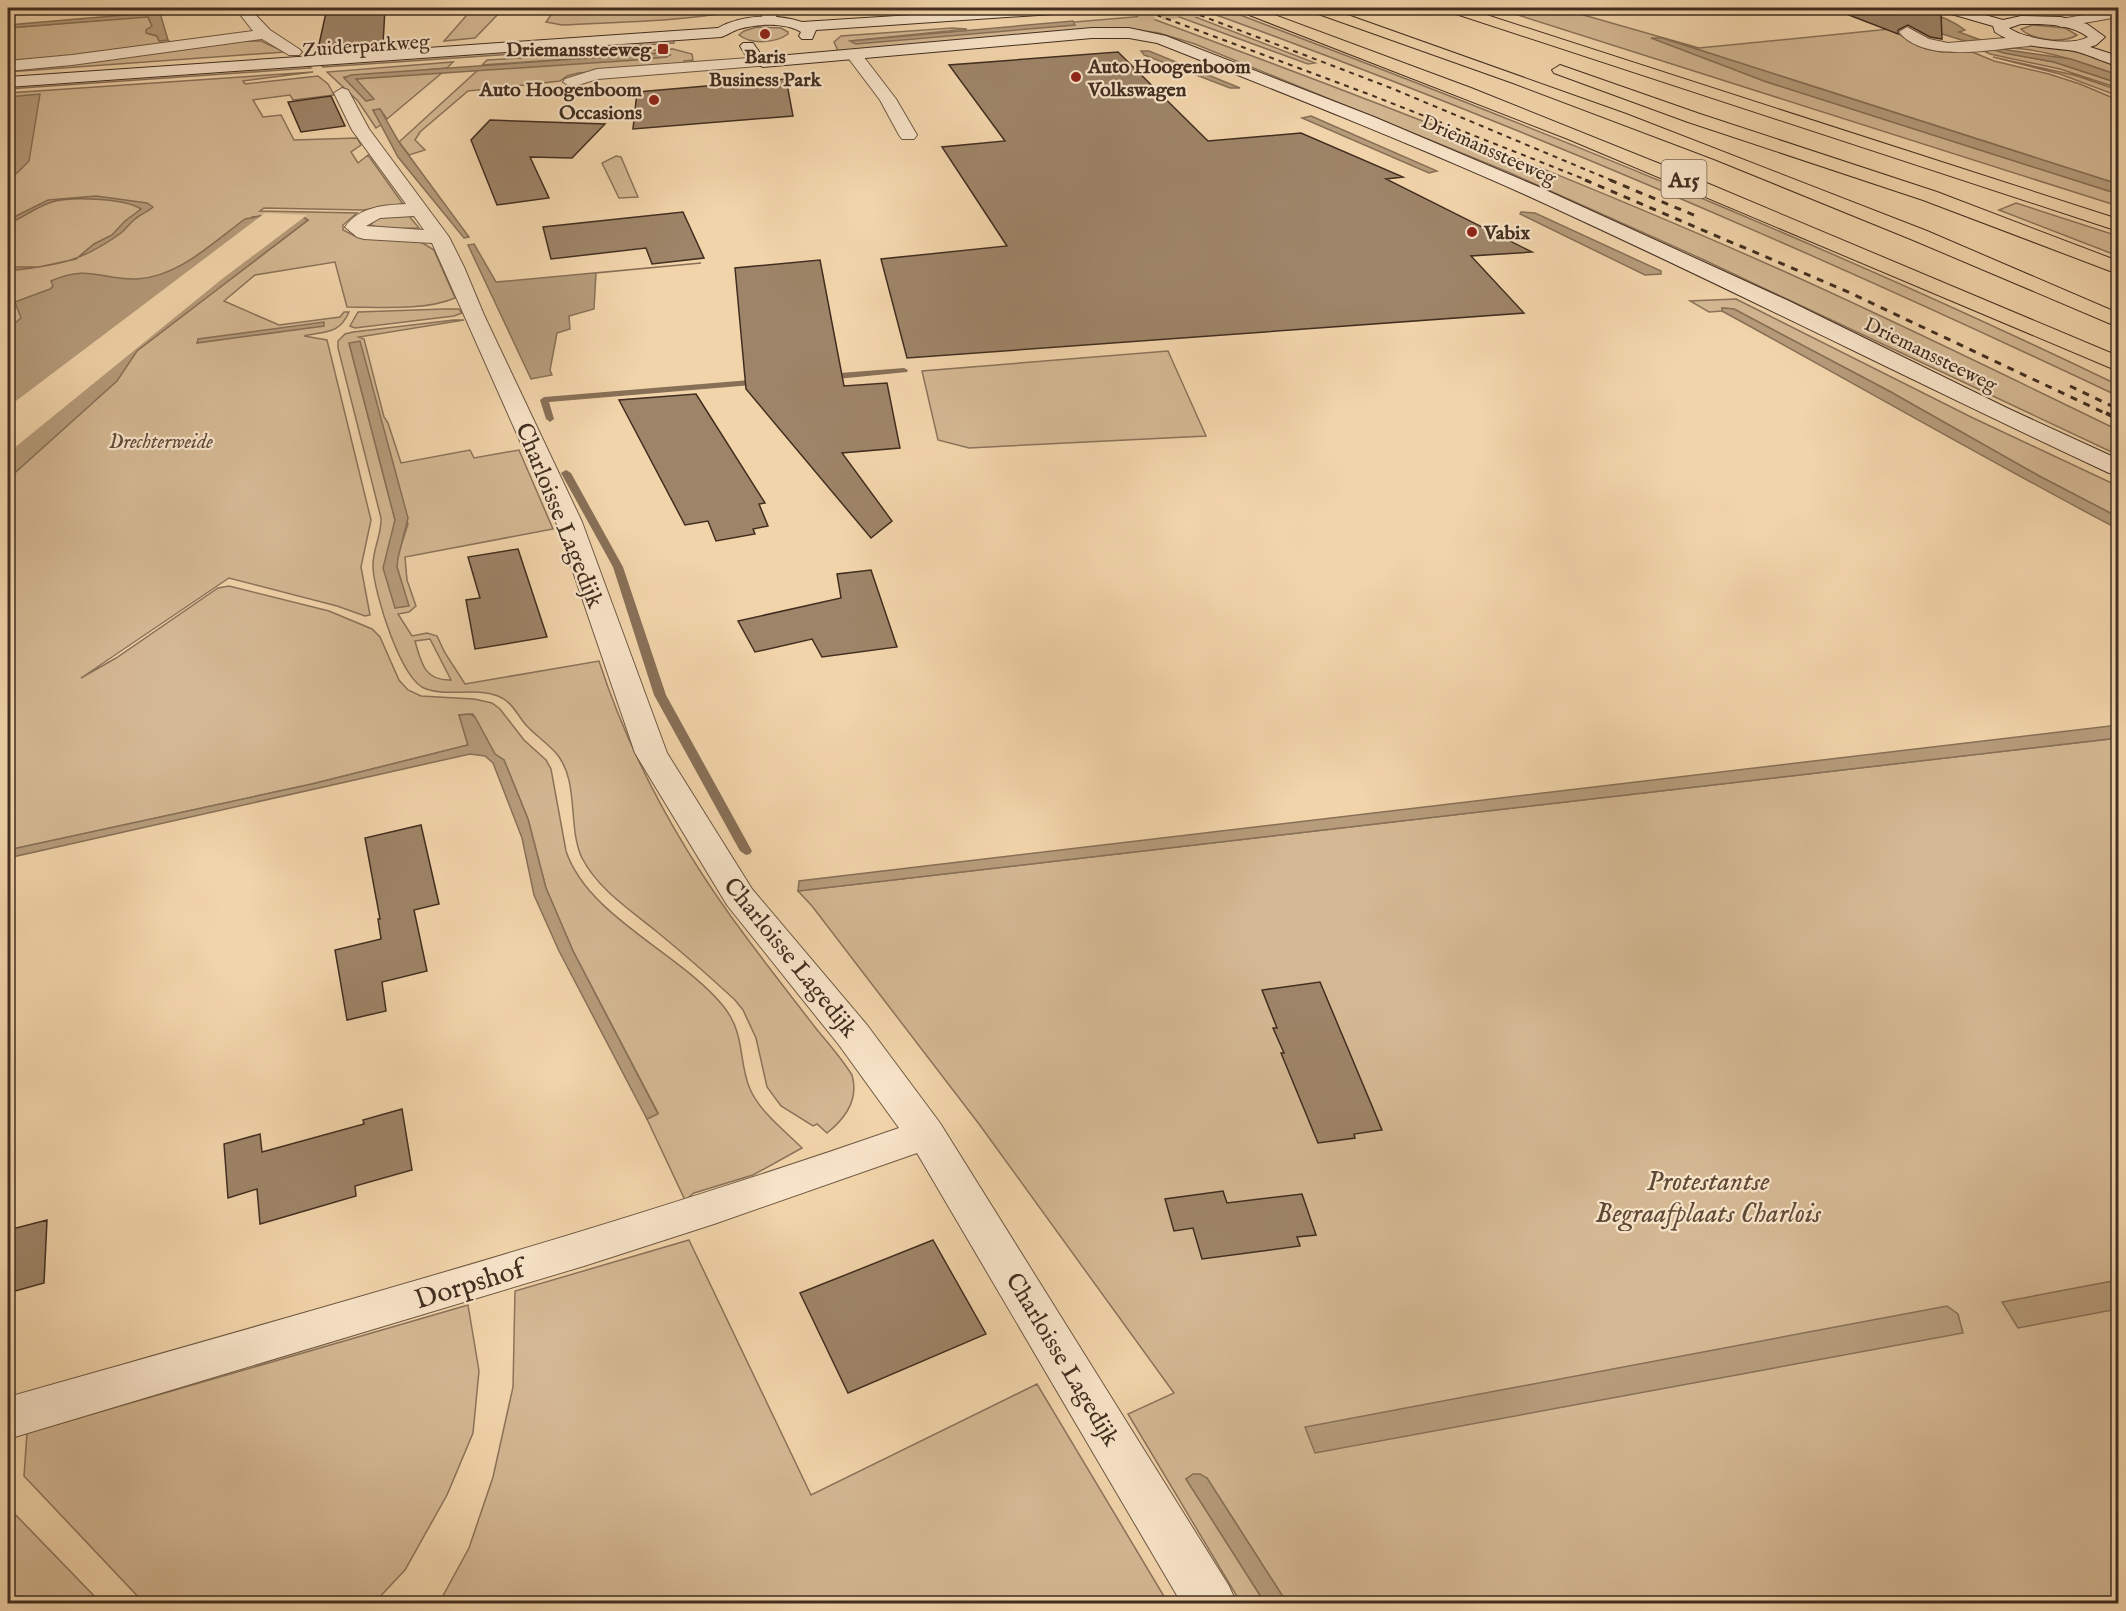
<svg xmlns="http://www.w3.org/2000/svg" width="2126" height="1611" font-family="'IM FELL English',serif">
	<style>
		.green { fill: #d4b893; stroke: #8b735a; stroke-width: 1.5; fill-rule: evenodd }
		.water { fill: #b69c7b; stroke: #887057; stroke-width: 1.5 }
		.pier { fill: #f2d4aa }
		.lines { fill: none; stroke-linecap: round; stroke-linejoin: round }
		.stream { fill: #887057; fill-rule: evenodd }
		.building { fill: #9e8468; stroke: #422e20; stroke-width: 1.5 }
		.secondary-tunnel { stroke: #cfb38e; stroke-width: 16; stroke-dasharray: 16 8; stroke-linecap: butt }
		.minor-casing { stroke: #6e5842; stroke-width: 2 }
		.tertiary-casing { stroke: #6e5842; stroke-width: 2 }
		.secondary-casing { stroke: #422e20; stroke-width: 2 }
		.motorway-casing { stroke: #422e20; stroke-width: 2 }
		.minor { fill: #f7e3c8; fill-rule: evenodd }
		.tertiary { fill: #f7e3c8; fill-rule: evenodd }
		.secondary { fill: #f7e3c8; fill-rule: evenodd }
		.motorway { fill: #f2d4aa; fill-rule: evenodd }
		.rail-far2 { stroke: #422e20; stroke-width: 2; stroke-dasharray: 5 5; stroke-linecap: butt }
		.rail-far1 { stroke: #422e20; stroke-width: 3; stroke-dasharray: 7 7; stroke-linecap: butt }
		.rail { stroke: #422e20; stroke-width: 4; stroke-dasharray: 9 9; stroke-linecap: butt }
		.poi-dot { fill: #8f2418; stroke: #f7e3c8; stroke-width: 2 }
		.labels { text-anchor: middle; stroke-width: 4.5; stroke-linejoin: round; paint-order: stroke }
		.far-street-label { font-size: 20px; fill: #422e20; stroke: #f7e3c8 }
		.far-poi-label { font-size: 20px; font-weight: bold; fill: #422e20; stroke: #f7e3c8; text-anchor: end }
		.far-park-label { font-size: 20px; font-style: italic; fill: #5f4a37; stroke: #f7e3c8 }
		.shield { fill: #f7e3c8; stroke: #786452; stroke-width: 1.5 }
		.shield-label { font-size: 22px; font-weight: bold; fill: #422e20 }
		.street-label { font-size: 24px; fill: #422e20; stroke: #f7e3c8 }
		.near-park-label { font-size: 28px; font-style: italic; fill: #5f4a37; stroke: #f7e3c8 }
		.near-street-label { font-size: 28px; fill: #422e20; stroke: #f7e3c8 }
	</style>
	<rect width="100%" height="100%" fill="#f2d4aa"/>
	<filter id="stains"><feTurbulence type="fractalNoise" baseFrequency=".00333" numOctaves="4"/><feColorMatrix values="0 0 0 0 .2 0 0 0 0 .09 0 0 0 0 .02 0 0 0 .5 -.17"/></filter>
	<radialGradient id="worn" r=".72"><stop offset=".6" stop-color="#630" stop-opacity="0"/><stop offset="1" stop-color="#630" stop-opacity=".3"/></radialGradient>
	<path class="green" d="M473 8H504L475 38 444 41Z
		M556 8H736L730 12C675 22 618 22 562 25L546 22Z
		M1496 8H1559L1699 48 1890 29 1926 49 1942 52 1965 49 1994 61 2049 74 2080 84 2118 100V184L1662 38 1764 81 2118 194V206Z
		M1227 10C1528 124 1828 245 2118 385V396C1820 255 1515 122 1205 11Z
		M1185 13 1315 63 1308 64 1171 14Z
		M1145 16C1353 93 1560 172 1763 262 1883 315 2000 373 2118 430V455L1702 259 1508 172 1195 44 1159 33 1131 29 838 51 834 42 841 36 952 28 967 29 850 41Z
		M138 17H148L152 26 149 34 157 36 159 41 168 40 172 44 41 62 8 65V28Z
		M2033 25 2065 28 2077 35C2063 44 2032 40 2021 29Z
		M757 27 781 28 788 32V34C776 43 751 45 739 35L744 31Z
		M673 37 674 43 323 67 318 62Z
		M239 41H261L285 52 8 72V69Z
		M2023 44 2089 53 2118 63V75C2086 64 2029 43 1995 49L2005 53 2054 62 2118 83V88L2060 69 1990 54 1978 48Z
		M673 49 692 54 693 60 684 61V65L578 73 567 76 560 81 468 91 420 132 415 140 425 150 409 155 399 142 478 70 666 57 660 53 482 65 487 60Z
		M1993 57 2074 75 2118 90V96L2060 74Z
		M453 62 447 68 344 77 366 101 370 100 355 79 443 72 387 119 380 109 373 110 382 124 376 128 358 101 327 72Z
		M305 63 311 68 8 89V85Z
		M313 72 243 81 245 84 318 76 328 84 334 95 293 100 290 95 253 100 263 117 281 115 294 140 357 138 361 145 351 152 358 163 368 155 403 204 363 210 264 208 260 211 357 213 343 225V230L357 237 418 240 434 250 455 298C425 311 379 307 347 307L335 262 255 275 224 301 279 325 340 317 344 312H349C339 335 325 331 304 336L327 340 371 520 361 567 370 615 365 616 337 606 229 578 81 678 116 658 218 588 229 586 329 611 372 629 380 637 399 680 408 690 421 696 474 699 492 703 500 709 524 740 546 760 551 769 566 851C588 917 682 954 724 1007 746 1035 738 1062 750 1089 760 1112 785 1131 802 1148L753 1175 694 1193 685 1200 647 1119 658 1113 573 951 546 888 528 819 504 760 495 754 473 714 459 715 468 745 312 784 8 850V93ZM261 216 303 217 308 220 232 278 252 217Z
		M616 156 621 157 638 197 619 198 602 163Z
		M2016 203 2118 236V256L1999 210Z
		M409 216 419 228 385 229 370 225 379 217Z
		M1736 299 1971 417 2118 486V517L2041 477 1889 391 1734 309 1722 308V311L1709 312 1690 301Z
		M444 309H459L462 313 454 316 355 328 350 326 358 312Z
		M454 320H464L359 337 364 339 384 417 388 423 401 463 470 450 474 458 519 450 553 529 405 557 407 580 416 606 409 612 398 614 412 636 427 633 437 636 445 653 465 684 599 661C631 760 684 854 746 937 770 969 794 1000 818 1031 830 1045 842 1059 852 1075 859 1099 846 1118 827 1133L817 1124 813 1126 781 1106 767 1087 756 1038 743 1010 735 1000C709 976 683 953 656 931 630 910 598 889 582 858 567 826 580 781 556 753 547 743 535 735 526 725 517 715 512 701 498 696 475 687 449 697 426 689 401 681 374 593 373 567 372 550 382 535 381 518L338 348V341L345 334 353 332ZM349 343 408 524 397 558V567L408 606 395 608 393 531 395 520ZM430 639 451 680C424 681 421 662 415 641Z
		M1168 351 1206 436 969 448 938 440 922 371Z
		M2118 738V1603H1287L1207 1478 1186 1479 1265 1603H1241L1128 1414 1174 1393 979 1124 812 906 798 891Z
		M689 1240 811 1495 1037 1384 1168 1603H439L469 1548 493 1477 513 1387 515 1291Z
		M468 1305 479 1371 473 1433 447 1495 405 1570 374 1603H144L24 1476 27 1433Z
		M8 1507 101 1603H8Z"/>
	<path class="water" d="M151 8H161L160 13 168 40 159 41 157 36 146 33V30L152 26 148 17 8 28V25L148 13 151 11Z
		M1884 8C1913 8 1941 12 1965 30L1959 32 2008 50 2071 59 2118 75V83L2054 62 2004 53 1939 33Z
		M1073 21 1075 25 856 44 850 41Z
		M1651 38H1662L2118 184V194L1764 81Z
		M1141 51H1149L1240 88H1230L1144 55Z
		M660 53 670 55 666 57 636 60 356 79 374 99 366 101 344 78 351 75Z
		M40 94 29 161 17 173 8 175V97Z
		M380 109 399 142 469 237 464 238 398 157 373 110Z
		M1311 116 1437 171 1429 173 1302 118Z
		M96 196 147 203 153 207C148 212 140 214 134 220 129 224 126 229 121 233 80 263 56 265 8 271V267H39L76 259 94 244 112 235 125 221 141 209C124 198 69 196 49 203 35 208 22 218 8 224V220L48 200Z
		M1521 212 1535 213 1661 271V274L1645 275 1520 214Z
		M261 216 303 217 308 220 137 351 117 381 8 479V329L21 318 15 302 50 289 53 286 51 281C89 264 101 280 137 279 179 277 213 242 245 219Z
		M474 244 496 282 701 263 596 273 594 309 569 316 570 329 557 333 550 370 552 375 531 379 468 245Z
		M1722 308 1734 309 1889 391 2041 477 2118 517V529C1985 459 1854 383 1722 311Z
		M324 322V326L197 343 198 339Z
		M360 341 408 518 398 558 397 567 409 606 395 608 383 568 395 520 349 343Z
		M470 714 475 717 495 754 504 760 528 819 546 888 573 951 658 1114 647 1119 559 951 534 895 522 838 493 763 485 756 470 754 8 858V850L312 784 468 745 459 715Z
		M2118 725V738L798 891 799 881Z
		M2118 1280V1309L2018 1328 2002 1302Z
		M1947 1306 1958 1314 1963 1333 1315 1453 1305 1427Z
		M1193 1474H1200L1207 1478 1287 1603H1265L1186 1479Z"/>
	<path class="pier" d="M265 213 307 215 222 279 8 453V407Z"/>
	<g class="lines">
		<path class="stream" d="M904 368 908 370 907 372 827 380 823 377 827 374Z
			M762 379 765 380V384L549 402 554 419 550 422 546 419 540 400 544 397Z
			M566 470 571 473 623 567 666 695 752 851 750 854 746 855 740 851 654 695 613 567 561 473Z"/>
	</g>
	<path class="building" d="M327 8H385L383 45 318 49Z
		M1837 8H1937L1941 13 1942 39 1930 37 1908 25 1898 30V34L1836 10Z
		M1118 52 1208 141 1301 133 1403 177 1386 179 1532 252 1471 256 1524 313 907 358 881 259 1007 246 942 147 1005 141 949 65Z
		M786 79 793 116 633 129 637 92Z
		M331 96 345 126 301 132 288 102Z
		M490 120 605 124 572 158 530 157 549 198 497 205 471 140Z
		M683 212 704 258 652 264 646 248 551 259 543 227Z
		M820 260 844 386 887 383 900 448 842 453 892 521 871 538 746 389 735 268Z
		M696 394 765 503 759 504 768 526 753 529 755 534 716 541 708 521 685 525 619 400Z
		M518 549 547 637 475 649 466 600 480 598 468 557Z
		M871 570 897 647 822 657 812 639 755 652 738 621 841 598 837 574Z
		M421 825 439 904 414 910 427 971 382 982 386 1011 347 1020 335 950 381 939 378 919H380L365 838Z
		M1320 982 1382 1130 1354 1134 1355 1138 1318 1143 1281 1053H1284L1273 1028H1277L1262 990Z
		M402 1109 412 1170 355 1186 356 1196 260 1224 257 1189 228 1198 224 1144 260 1134 262 1152 364 1124 363 1120Z
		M1223 1191 1227 1203 1302 1194 1316 1235 1297 1237 1300 1246 1202 1259 1193 1228 1174 1231 1165 1199Z
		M47 1220 44 1283 8 1293V1230Z
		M933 1240 986 1334 848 1393 800 1293Z"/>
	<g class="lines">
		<path class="secondary-tunnel" d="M1138 14 1207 8"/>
		<g class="minor-casing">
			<path id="minor" d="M235 8H249L270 30 299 49 302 52 299 55H289L262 39 72 65 8 71V61L72 55 253 31Z
				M757 8H771L779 21 777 24H767Z
				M1907 27 1929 39 1948 43 2029 36 2037 41 2029 46C1993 49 1925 64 1899 32Z
				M854 50 860 52 896 99 917 135 914 139H902L899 135 880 100 846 55Z
				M763 57 771 62 769 65 598 79 571 87 563 82 565 79 597 69Z
				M342 88 348 90 369 129 449 237 464 267 484 315 582 522 667 753 752 889 867 1025 940 1123 1229 1586 1237 1604H1182L917 1153 714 1224 584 1266 8 1439V1397C307 1312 606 1230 899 1128L839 1045 727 905 635 753 556 522 432 243 364 239 357 237 345 227C359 207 383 205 406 204L352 130 334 93ZM414 216 424 230 366 226 380 218Z"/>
		</g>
		<g class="tertiary-casing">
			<path id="tertiary" d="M2118 9V17L2061 27 2054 23 2061 19Z"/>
		</g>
		<g class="secondary-casing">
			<path id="secondary" d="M1022 8H1089L1082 12 816 30 812 39H802L799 36 801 32C784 22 757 24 739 29 733 31 727 35 721 37L8 87V77L718 28C743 14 776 14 802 22Z
				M1939 8H1960L2003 20 2021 16 2061 17 2087 24 2105 37 2096 45 2090 47 2118 56V66C2102 62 2085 52 2068 50 2043 47 2017 47 1995 32L1993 26 1941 11ZM2021 24C2043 24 2069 23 2088 37 2070 47 2025 39 2009 28Z
				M1092 28H1129L1166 36 1374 117 1539 187 1789 301 2007 408 2118 459V475L2109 473C1914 382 1722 284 1526 195 1405 141 1281 92 1157 43L1129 38H1092L763 67 748 59 740 46 743 43H753L760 53 766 57Z"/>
		</g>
		<g class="motorway-casing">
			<path id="motorway" d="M1237 8H1256L1471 88 1690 176 2118 356V371L1568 139 1239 11Z
				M1308 8H1328L1626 114 1927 231 2118 313V327L1913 240 1714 159 1513 83 1310 11Z
				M1445 8H1465L2118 219V231L1447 11Z
				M1560 65 1700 114 1937 192 2118 261V274L1923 200 1688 122 1554 73 1552 70Z"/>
		</g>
		<use href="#minor" class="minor"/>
		<use href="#tertiary" class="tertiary"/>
		<use href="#secondary" class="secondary"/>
		<use href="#motorway" class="motorway"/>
		<path class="rail-far2" d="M1138 8 1371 95 1589 181
			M1181 8 1391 88 1613 181"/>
		<path class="rail-far1" d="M1585 180 1846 291 2109 415
			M1610 180 1696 216
			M2070 386 2118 409"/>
		<path class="rail" d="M2106 413 2118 419"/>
	</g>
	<g class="poi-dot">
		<circle cx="765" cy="34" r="6"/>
		<rect x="657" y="43" width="12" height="12" rx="3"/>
		<circle cx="1076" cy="77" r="6"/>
		<circle cx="654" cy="100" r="6"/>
		<circle cx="1472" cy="232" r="6"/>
	</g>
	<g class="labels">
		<g class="far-street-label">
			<text transform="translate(366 45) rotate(-4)" y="7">Zuiderparkweg</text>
			<text transform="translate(1489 149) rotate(24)" y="7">Driemanssteeweg</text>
			<text transform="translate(1931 354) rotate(26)" y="7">Driemanssteeweg</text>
		</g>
		<g class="far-poi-label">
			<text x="651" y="56">Driemanssteeweg</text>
			<text x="765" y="63" text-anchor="middle">Baris<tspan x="765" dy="23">Business Park</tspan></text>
			<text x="1088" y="73" text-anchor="start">Auto Hoogenboom<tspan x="1088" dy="23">Volkswagen</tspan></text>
			<text x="642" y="96">Auto Hoogenboom<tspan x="642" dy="23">Occasions</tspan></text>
			<text x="1484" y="239" text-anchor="start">Vabix</text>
		</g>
		<g class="far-park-label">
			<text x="161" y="448">Drechterweide</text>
		</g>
		<rect class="shield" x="1661.5" y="160" width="45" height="38" rx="4.5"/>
		<g class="shield-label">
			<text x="1684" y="187">A15</text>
		</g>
		<g class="street-label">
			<text transform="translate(560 515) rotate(68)" y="8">Charloisse Lagedijk</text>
			<text transform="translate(791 957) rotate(51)" y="8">Charloisse Lagedijk</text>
			<text transform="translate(1063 1359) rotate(59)" y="8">Charloisse Lagedijk</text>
		</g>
		<g class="near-park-label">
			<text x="1708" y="1190">Protestantse<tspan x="1708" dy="32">Begraafplaats Charlois</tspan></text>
		</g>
		<g class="near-street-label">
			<text transform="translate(469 1283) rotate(-17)" y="10">Dorpshof</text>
		</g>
	</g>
	<rect width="2126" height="1611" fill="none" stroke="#f2d4aa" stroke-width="30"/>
	<rect x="9" y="9" width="2108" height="1593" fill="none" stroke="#422e20" stroke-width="3"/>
	<rect x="15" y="15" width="2096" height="1581" fill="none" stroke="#422e20" stroke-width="1.5"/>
	<rect width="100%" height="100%" filter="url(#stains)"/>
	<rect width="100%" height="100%" fill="url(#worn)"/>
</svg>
